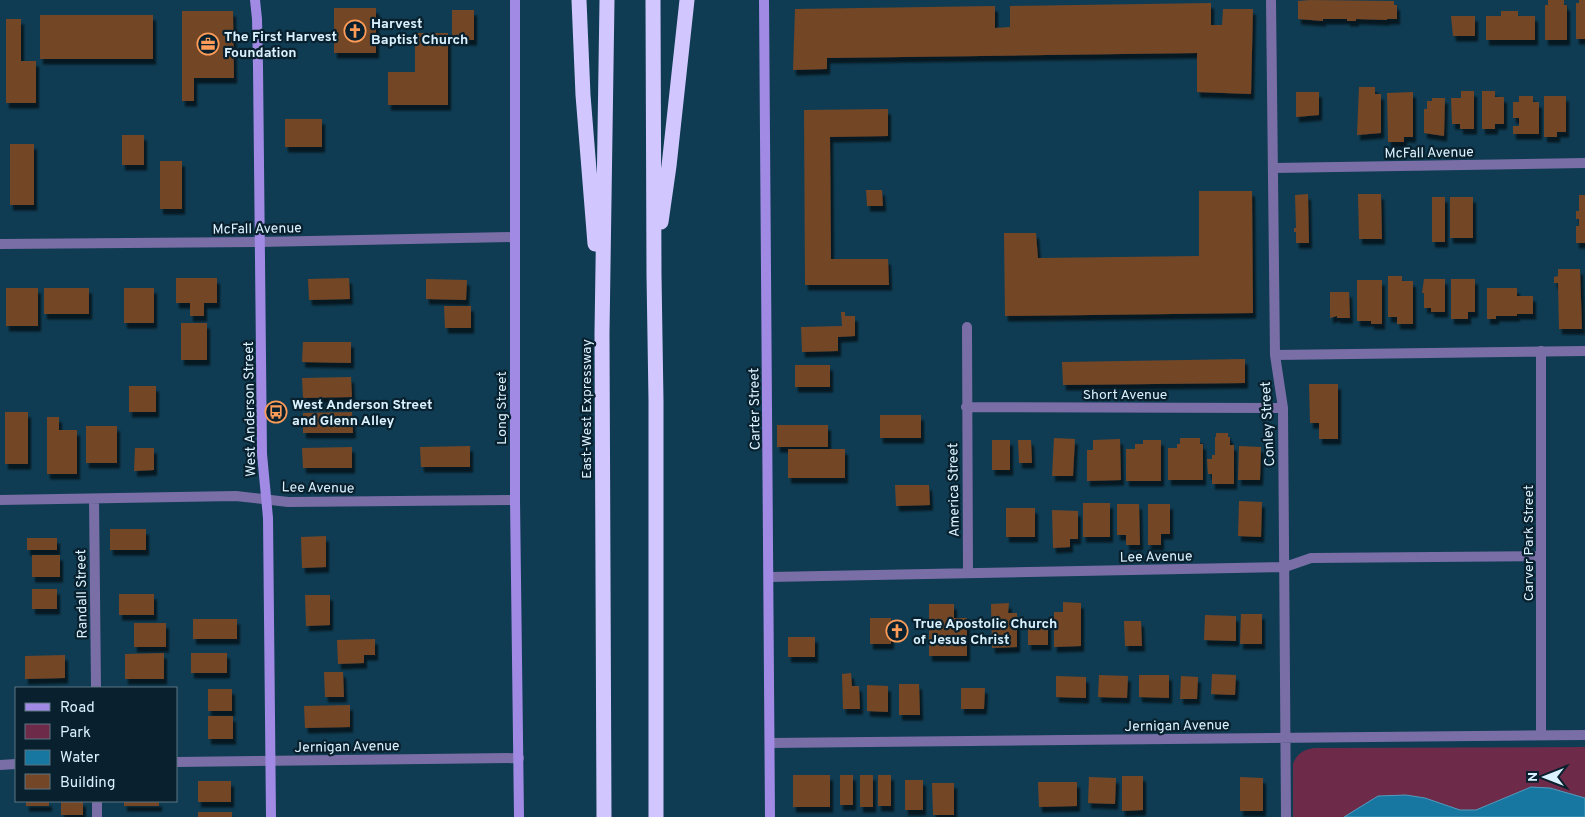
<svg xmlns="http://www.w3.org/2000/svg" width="1585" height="817" font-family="Overpass,sans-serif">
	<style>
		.green { fill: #6d2a49 }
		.water { fill: #1777a1; stroke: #529cbd }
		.building { fill: #734627; filter: url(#shadow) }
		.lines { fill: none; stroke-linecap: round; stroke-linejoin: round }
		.street { stroke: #7a6ea6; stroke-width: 10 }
		.secondary { stroke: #a08ae4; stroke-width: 10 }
		.highway { stroke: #d1c7fe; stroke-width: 15 }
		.labels { text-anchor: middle; stroke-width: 4.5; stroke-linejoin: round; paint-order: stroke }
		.poi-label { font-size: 14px; font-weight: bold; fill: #daf1fe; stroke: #09212e; text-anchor: start }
		.street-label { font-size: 14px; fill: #daf1fe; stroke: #09212e }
	</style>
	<defs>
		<filter id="shadow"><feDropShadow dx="3" dy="5.5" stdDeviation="1" flood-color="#0009"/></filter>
	</defs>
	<rect width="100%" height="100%" fill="#0f3c52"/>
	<path class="green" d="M1585 747V817H1293V764C1297 753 1303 750 1314 748Z"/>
	<path class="water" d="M1531 787 1550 788 1585 798V817H1344L1378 796 1406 795 1425 798 1460 810H1476Z"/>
	<path class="building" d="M1310 0 1394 1V5H1397V19H1387V20L1356 19V21H1347V19H1323V21L1298 19V1Z
		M1548 0H1564V5H1567V40H1545V5H1548Z
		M1579 0H1585V39H1576V3H1579Z
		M1211 3V25H1222L1223 9H1253L1251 94 1197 92V53L827 58V69L793 70 795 9 995 6V28L1010 27V6Z
		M334 8H376V53H334Z
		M452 10H474V40H452Z
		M182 11H233L234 78H194V101H182Z
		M1501 11H1518V16H1535V40H1486V16H1501Z
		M40 15H153V59H40Z
		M1451 16H1475V36H1453Z
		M6 19H21V61H36V103H6Z
		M415 33H448V105H388V72H415Z
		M1359 87H1375V94H1381V133L1357 135Z
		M1461 91H1474V129H1460V124H1452L1451 98H1461Z
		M1482 91H1495V97H1504V124H1495V129H1482Z
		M1296 92H1319V115L1296 117Z
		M1413 92V137H1404V142H1388L1387 93Z
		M1519 96H1533V102H1539V134H1513V126H1519V118H1513V102H1519Z
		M1544 96H1566V132H1557V137H1544Z
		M1432 98H1445L1444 136 1424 133V109H1427V101H1432Z
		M888 109V136L830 137 831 259H888L889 285H805L804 110Z
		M285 119H322V147H285Z
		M122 135H144V165H122Z
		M10 144H34V205H10Z
		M160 161H182V209H160Z
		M866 190H882L883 206H867Z
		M1199 191H1252L1253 313 1005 316 1004 233H1036L1038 258 1199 256Z
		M1308 194 1309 243H1296V232H1294V228H1296L1295 195Z
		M1358 194H1381L1382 239H1359Z
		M1579 195H1585V243H1576V226H1579V219H1576V211H1579Z
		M1432 197H1445V242H1432Z
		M1450 197H1473V238H1450Z
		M1558 269H1580L1582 329H1559L1558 283H1554V277L1558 276Z
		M1388 276H1402V281H1413V324H1397V317H1388Z
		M176 278H217V303H204V316H190V303H176Z
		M349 278 350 299 309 300 308 279Z
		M426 279 467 280 466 300 426 299Z
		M1424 279H1445V312H1431V308H1424V293H1422Z
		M1451 279H1475V312H1468V319H1451Z
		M1357 280H1382V324H1371V321H1357Z
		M6 288H38V326H6Z
		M44 288H89V314H44Z
		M124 288H154V323H124Z
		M1487 288H1517V296H1533V314H1517V316H1496V319H1487Z
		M1330 292H1349L1350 318H1337V316L1330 318Z
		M444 306H471V328H445Z
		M841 312H845V316H855V336L838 337V351L802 352 801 327 842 326Z
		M181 323H207V360H181Z
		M303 342H351V363L302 362Z
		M1245 359V383L1063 385 1062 362Z
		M795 365H830V387H795Z
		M351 377 352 397 303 398 302 378Z
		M1309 384H1338V439H1319V423H1310Z
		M129 386H156V412H129Z
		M5 412H28V464H5Z
		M352 412 353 433H303V413Z
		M880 415H921V438H880Z
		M47 417H59V430H77V474H47Z
		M777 425H828V447H777Z
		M86 426H117V463H86Z
		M1216 433H1228V437H1230V445H1234V484H1212V474H1208L1207 459H1212V455H1215V437H1216Z
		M1054 438 1075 439 1073 476H1052Z
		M1180 438H1200V444H1203V480H1168V448H1177V444H1180Z
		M1120 439 1121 480 1087 481V450H1093V440Z
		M992 440H1010V470H992Z
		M1018 440H1031L1032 463H1019Z
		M1143 440H1161V481H1126V449H1135V444H1143Z
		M470 446V467H421L420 447Z
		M1239 446 1261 447 1260 480H1238Z
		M352 447V468H303L302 448Z
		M135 448H154V470L134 471Z
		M788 449H845V478H788Z
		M895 485H929L930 505 896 506Z
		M1239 501 1262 502 1261 537 1238 536Z
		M1083 503H1110V537H1083Z
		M1117 504H1139L1140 545H1126V535H1117Z
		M1148 504H1170V534H1161V545H1148Z
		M1006 508H1035V537H1006Z
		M1052 510 1078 511V539H1070V547L1053 548Z
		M110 529H146V550H110Z
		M326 536V567L302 568 301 537Z
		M27 538H57V550H27Z
		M32 555H60V577H32Z
		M32 589H57V609H32Z
		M119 594H154V615H119Z
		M305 595H330V625L306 626Z
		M1063 602 1081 603V646L1054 647V612H1063Z
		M1009 603 1008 613H1017V647L992 648 991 604Z
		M929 604H954V618H967V656H929Z
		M1241 614H1262V644H1240Z
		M1205 615 1236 616V641L1204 640Z
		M870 618H891V644H870Z
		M193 619H237V639H193Z
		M1048 619V645H1028V620Z
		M1124 621H1141L1142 646H1125Z
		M134 623H166V647H134Z
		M788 637H815V657H788Z
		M375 639V655H364V663L338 664 337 640Z
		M164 653V679H125V654Z
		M191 653H227V673H191Z
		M65 655V678L25 679V656Z
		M324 672H343L344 697H325Z
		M851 673 852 686H859L860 709H843L842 674Z
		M1212 674 1236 675 1235 695 1211 694Z
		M1099 675 1128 676 1127 698 1098 697Z
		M1139 675H1169V698L1139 697Z
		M1056 676 1086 677V698L1056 697Z
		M1181 676 1198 677 1197 699H1180Z
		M899 684H919L920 715H899Z
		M867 685 888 686V712L867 711Z
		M961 688H985L984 709H961Z
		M208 689H232V711H208Z
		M350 705V727L305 728 304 706Z
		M208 716H233V739H208Z
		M793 775H830V807H793Z
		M840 775H853V805H840Z
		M860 775H873V807H860Z
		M878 775H891V806H878Z
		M1122 776H1143V810L1122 811Z
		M1089 777 1116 778 1115 804 1088 803Z
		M1240 777 1263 778V811H1240Z
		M905 780H923V810H905Z
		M198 781H231V802H198Z
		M1038 782H1077V806L1039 807Z
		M932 783H954V815H933Z
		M26 801H49V806H26Z
		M61 801H83V815H61Z
		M124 801H159V806H124Z
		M198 812H232V817H198Z"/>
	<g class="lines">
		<path class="street" d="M1271 0 1275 355 1283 408 1286 817
			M1274 168 1585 163
			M0 244 259 242 515 237
			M967 327 968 573
			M1275 355 1585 351
			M966 407 1283 408
			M94 499 96 688
			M0 500 236 496 288 502 515 500
			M770 577 1285 567 1311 558 1541 556
			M1541 735V351
			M770 743 1585 735
			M176 762 519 758
			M0 765 16 764
			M97 801V817"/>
		<path class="secondary" d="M255 0 257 19 258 66 262 454 268 518 271 817
			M515 0V500L519 817
			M764 0 770 817"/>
		<path class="highway" d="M579 0 583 95 595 244
			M653 0 654 275 656 401V817
			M661 222 669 166 687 0
			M604 817 602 333 607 0"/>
	</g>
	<defs>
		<g id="church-ring" transform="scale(1.125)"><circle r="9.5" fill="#09212e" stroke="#fe9c58" stroke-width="1.5"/><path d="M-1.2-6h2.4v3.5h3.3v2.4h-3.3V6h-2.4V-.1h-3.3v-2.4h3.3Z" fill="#fe9c58"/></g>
		<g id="office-ring" transform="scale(1.125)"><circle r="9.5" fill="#09212e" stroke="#fe9c58" stroke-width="1.5"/><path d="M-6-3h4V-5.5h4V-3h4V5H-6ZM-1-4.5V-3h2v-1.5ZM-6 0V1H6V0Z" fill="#fe9c58"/></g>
		<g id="bus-ring" transform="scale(1.125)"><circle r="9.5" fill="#09212e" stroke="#fe9c58" stroke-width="1.5"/><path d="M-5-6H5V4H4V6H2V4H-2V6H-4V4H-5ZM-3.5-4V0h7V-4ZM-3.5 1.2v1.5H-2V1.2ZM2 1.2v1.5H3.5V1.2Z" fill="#fe9c58"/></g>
	</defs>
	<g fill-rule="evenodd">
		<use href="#church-ring" x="355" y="31"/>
		<use href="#office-ring" x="208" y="44"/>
		<use href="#bus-ring" x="276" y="412"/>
		<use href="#church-ring" x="897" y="631"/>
	</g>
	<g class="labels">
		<g class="poi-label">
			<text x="371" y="28">Harvest<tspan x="371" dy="16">Baptist Church</tspan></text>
			<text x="224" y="41">The First Harvest<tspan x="224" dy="16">Foundation</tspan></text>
			<text x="292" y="409">West Anderson Street<tspan x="292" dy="16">and Glenn Alley</tspan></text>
			<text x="913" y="628">True Apostolic Church<tspan x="913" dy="16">of Jesus Christ</tspan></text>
		</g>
		<g class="street-label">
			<text transform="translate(1429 152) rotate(-1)" y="5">McFall Avenue</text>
			<text transform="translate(257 228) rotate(-1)" y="5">McFall Avenue</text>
			<text x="1125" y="399">Short Avenue</text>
			<text transform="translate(501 408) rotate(-90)" y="5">Long Street</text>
			<text transform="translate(249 409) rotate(-91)" y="5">West Anderson Street</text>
			<text transform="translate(586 409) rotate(-90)" y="5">East-West Expressway</text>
			<text transform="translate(754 409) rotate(-91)" y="5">Carter Street</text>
			<text transform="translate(1267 424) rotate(-93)" y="5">Conley Street</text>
			<text transform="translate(318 487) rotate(1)" y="5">Lee Avenue</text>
			<text transform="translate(953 490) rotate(-91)" y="5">America Street</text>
			<text transform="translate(1528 543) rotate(-90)" y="5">Carver Park Street</text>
			<text transform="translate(1156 556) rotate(-1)" y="5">Lee Avenue</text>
			<text transform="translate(81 594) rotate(-91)" y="5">Randall Street</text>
			<text transform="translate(1177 725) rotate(-1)" y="5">Jernigan Avenue</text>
			<text transform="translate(347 746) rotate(-1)" y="5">Jernigan Avenue</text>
		</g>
	</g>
	<rect x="15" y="687" width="162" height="115" fill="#09212e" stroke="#5d7481"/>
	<rect x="25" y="703" width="25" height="8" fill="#a08ae4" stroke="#5d7481"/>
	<text x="60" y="712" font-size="15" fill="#daf1fe">Road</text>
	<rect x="25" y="724" width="25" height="15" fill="#6d2a49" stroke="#5d7481"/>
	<text x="60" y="737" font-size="15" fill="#daf1fe">Park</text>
	<rect x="25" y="750" width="25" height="15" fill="#1777a1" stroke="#5d7481"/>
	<text x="60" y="762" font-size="15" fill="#daf1fe">Water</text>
	<rect x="25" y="774" width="25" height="15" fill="#734627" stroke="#5d7481"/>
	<text x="60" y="787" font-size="15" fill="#daf1fe">Building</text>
	<g transform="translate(1545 777) rotate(270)" stroke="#09212e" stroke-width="4" paint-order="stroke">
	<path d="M0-4L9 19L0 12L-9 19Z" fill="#daf1fe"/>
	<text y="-8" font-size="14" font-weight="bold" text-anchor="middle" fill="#daf1fe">N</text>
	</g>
</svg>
